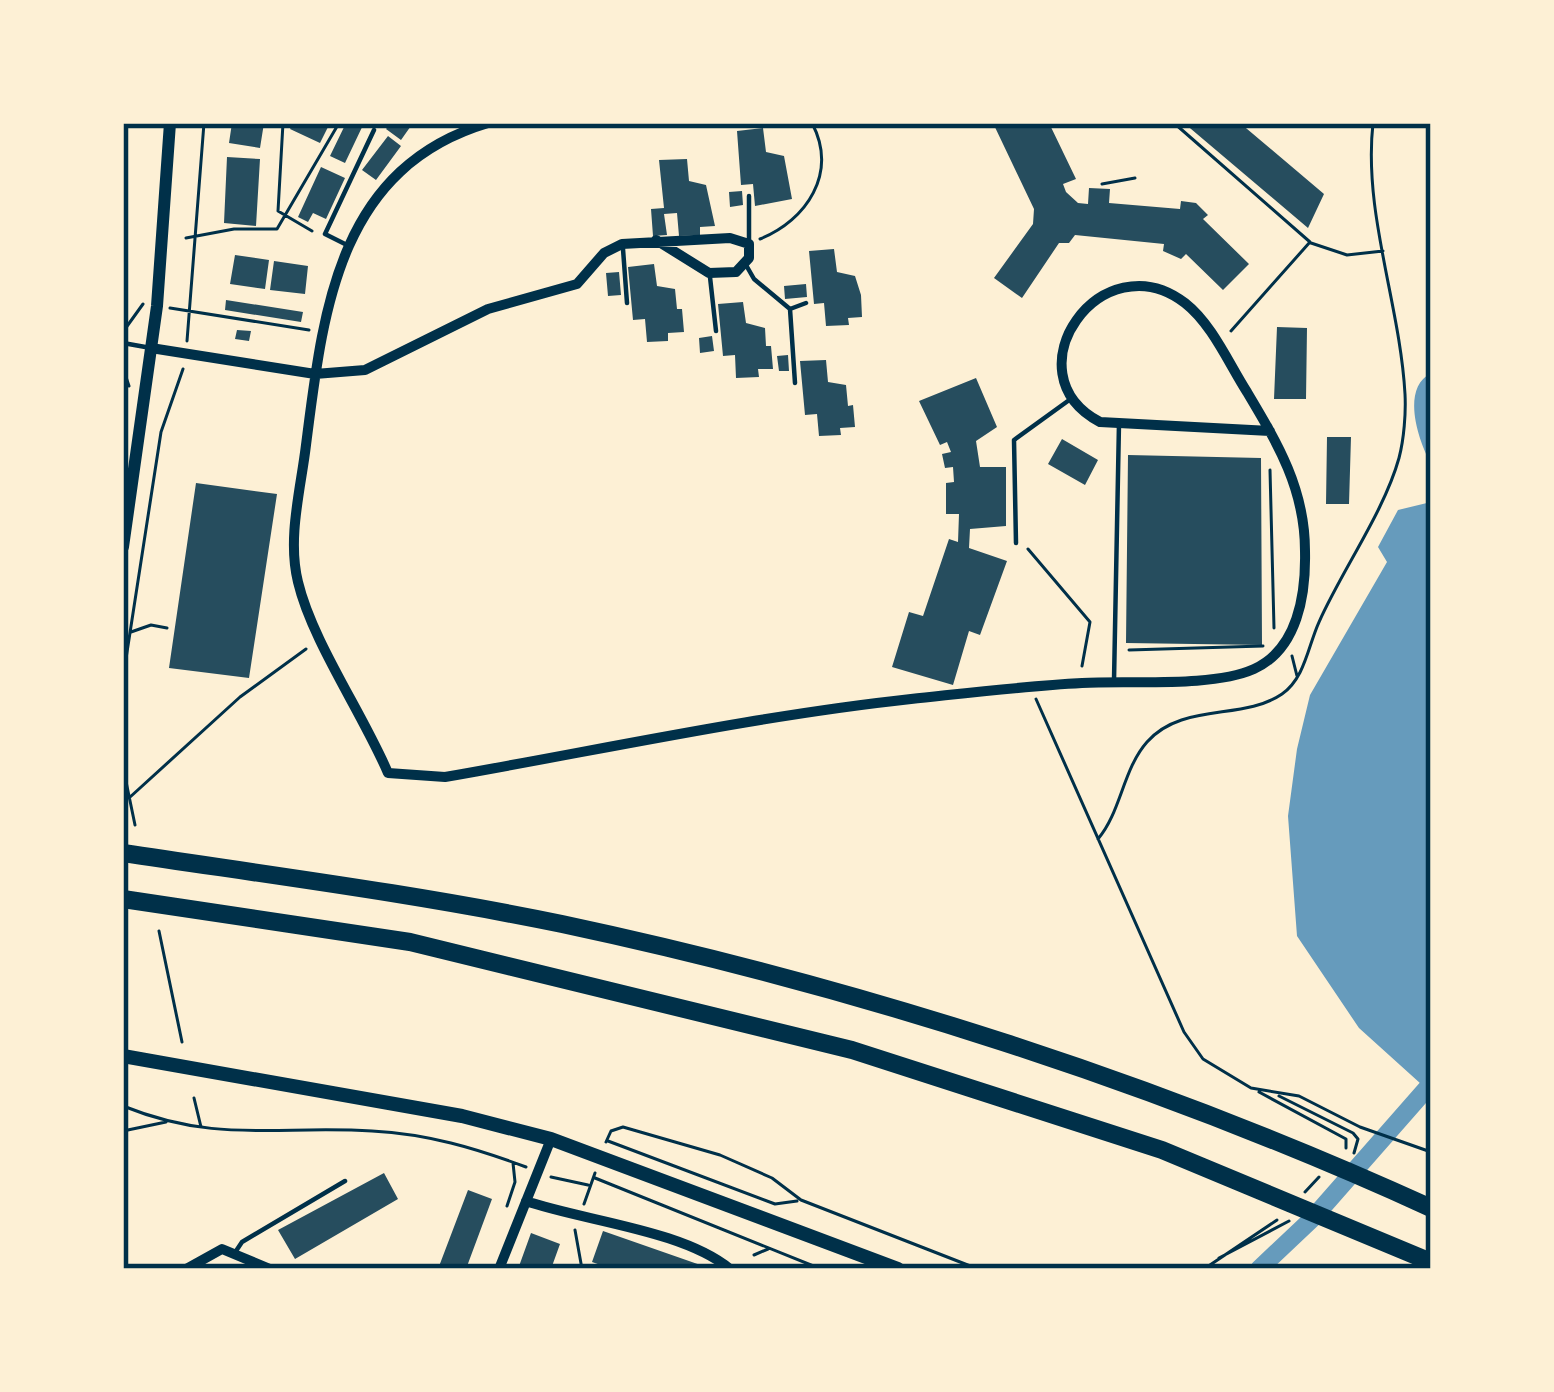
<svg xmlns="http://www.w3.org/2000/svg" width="1554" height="1392" font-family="Raleway,sans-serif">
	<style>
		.water { fill: #669bbc }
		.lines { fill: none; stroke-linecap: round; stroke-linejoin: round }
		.canal { stroke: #669bbc; stroke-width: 18 }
		.building { fill: #264d5e }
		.path { stroke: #003049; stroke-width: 3 }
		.service { stroke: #003049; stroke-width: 4.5 }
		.minor { stroke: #003049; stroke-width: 10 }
		.tertiary { stroke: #003049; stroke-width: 12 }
		.secondary { stroke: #003049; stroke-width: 14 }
		.motorway { stroke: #003049; stroke-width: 18 }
		.neatline { fill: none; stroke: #003049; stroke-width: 4.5 }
	</style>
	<rect width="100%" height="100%" fill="#fdf0d5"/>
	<path class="water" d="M1431 373V464C1419 442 1400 389 1431 373Z
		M1431 502V1093L1359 1028 1297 936 1288 816 1297 749 1310 695 1387 562 1378 547 1398 510Z"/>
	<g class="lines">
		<path class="canal" d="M1259 1269 1313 1218 1428 1087"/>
	</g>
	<path class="building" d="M232 123H264L260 148 229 143Z
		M293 123H330L320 143 290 129Z
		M346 123H364L345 163 330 156Z
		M391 123H413L401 140 386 129Z
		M993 123H1049L1076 179 1063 184 1066 192 1078 203 1088 204 1089 188 1110 189 1109 203 1180 209 1181 201 1196 203 1208 215 1203 219 1249 264 1223 290 1186 254 1181 259 1163 251 1164 244 1075 235 1069 243H1059L1022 298 994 278 1033 224 1034 209Z
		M1184 123H1240L1324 194 1308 228Z
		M763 128 766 152 784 156 792 199 755 206 753 184 741 185 737 131Z
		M388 136 401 146 376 180 362 170Z
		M227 157 260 159 256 226 224 223Z
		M687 159 689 181 706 185 715 226 700 227V235L679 236 677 213 664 214 667 235 653 236 651 209 664 208 659 160Z
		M321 167 345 178 326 219 313 213 308 222 298 217Z
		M742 191 743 205 730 207 729 192Z
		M834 249 837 272 855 276 861 295 862 317 848 318 849 325 826 326 824 303 814 304 809 251Z
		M235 255 269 260 265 289 230 284Z
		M274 261 308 266 305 294 270 290Z
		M654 264 657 286 675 289 677 309H682L684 332 668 333V341L647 342 645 319 633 320 628 267Z
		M619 272 621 295 608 296 606 273Z
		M806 284 807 297 785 299 784 286Z
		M226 300 303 312 301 322 225 310Z
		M743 302 746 323 765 328 766 346H771L773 369H758L759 377 736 378 735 355 723 356 718 304Z
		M1277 327 1307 328 1306 399H1274Z
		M237 330 251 331 249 341 235 339Z
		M712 336 714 351 700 353 699 338Z
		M788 355 789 371H779L777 356Z
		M826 360 828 382 846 385 848 406 853 405 855 427 840 428 841 435 819 436 817 414 805 415 800 361Z
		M976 378 997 427 976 441 980 467H1006V526L970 529 969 548 1007 561 980 635 969 631 953 685 892 667 909 612 923 616 949 539 958 542 959 514H946V483L954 482 953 467 945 468 942 454 951 452 947 442 940 445 919 401Z
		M1327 437H1351L1349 504H1326Z
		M1062 439 1098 460 1085 485 1048 464Z
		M1128 455 1261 458 1262 645 1126 643Z
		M196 483 277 494 249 678 169 668Z
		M384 1173 398 1199 295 1259 278 1230Z
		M468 1190 492 1199 466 1269H438Z
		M603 1231 709 1268V1269H612L592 1262Z
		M531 1233 560 1244 551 1269H518Z"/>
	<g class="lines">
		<path class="path" d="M283 123 278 211 312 231
			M1174 123 1310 242 1231 331
			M1102 184 1135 178
			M186 238 234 229H277L339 123
			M760 239C807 220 838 173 812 123
			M1311 243 1347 255 1383 251
			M170 308 309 330
			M125 329 143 304
			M187 341 204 123
			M123 368 129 386
			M1270 470 1274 628
			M1028 549 1090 622 1082 666
			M131 632 151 625 167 628
			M1129 650 1263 646
			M1292 656 1297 676
			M123 678 161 432 183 369
			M1036 699 1184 1032 1203 1059 1251 1088 1299 1096 1360 1127 1431 1152
			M123 767 135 825
			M129 798 240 697 306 649
			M1098 839C1121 812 1123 769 1147 742 1182 702 1243 721 1282 694 1305 678 1308 646 1319 622 1342 570 1384 512 1399 458 1404 439 1406 413 1405 394 1400 304 1363 213 1373 123
			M159 931 182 1042
			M1259 1092 1346 1139V1148
			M1279 1096 1353 1133 1358 1139 1354 1153
			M194 1098 201 1127
			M123 1106C217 1144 278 1125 372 1131 428 1134 475 1148 526 1167
			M123 1131 166 1122
			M608 1141 775 1204 797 1201
			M606 1142 611 1131 623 1127 720 1155 772 1178 801 1200 978 1269
			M551 1177 588 1185
			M595 1178 821 1269
			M1305 1192 1319 1177
			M584 1204 595 1173
			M507 1206 515 1182 513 1163
			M575 1230 582 1269
			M754 1255 768 1249
			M1219 1258 1289 1221
			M1204 1269 1277 1220"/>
		<path class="service" d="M380 124 381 123
			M345 244 325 234 374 130
			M749 244V196
			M623 249 627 303
			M746 265 754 279 790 309 795 383
			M710 277 716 331
			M790 309 806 303
			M123 343 151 348
			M1016 543 1014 440 1072 398
			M1114 681 1119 423
			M236 1251 242 1242 345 1181"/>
		<path class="minor" d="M488 123C337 168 323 312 306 445 301 488 287 538 298 582 312 641 363 714 388 773L445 777C600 750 755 716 911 699 968 693 1025 686 1082 683 1130 680 1211 688 1254 669 1298 649 1306 594 1305 551 1305 489 1278 444 1247 392 1229 364 1212 324 1185 303 1102 239 1007 373 1100 422L1270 431
			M151 348 315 374 365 370 488 309 577 284 604 253 622 244 730 238 749 244V258L736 272 709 273 656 240
			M526 1201C584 1221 683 1230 730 1269
			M186 1269 222 1249 270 1269
			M499 1269 551 1139"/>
		<path class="tertiary" d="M123 547 157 306 170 123"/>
		<path class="secondary" d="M123 1056 462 1116 551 1139 898 1269"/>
		<path class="motorway" d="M123 853C269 875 417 894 562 924 858 987 1155 1082 1431 1208
			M123 899 410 942 852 1050 1162 1150 1431 1262"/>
	</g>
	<rect width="1554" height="1392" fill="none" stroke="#fdf0d5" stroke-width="252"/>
	<rect x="126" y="126" width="1302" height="1140" class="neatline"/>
</svg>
